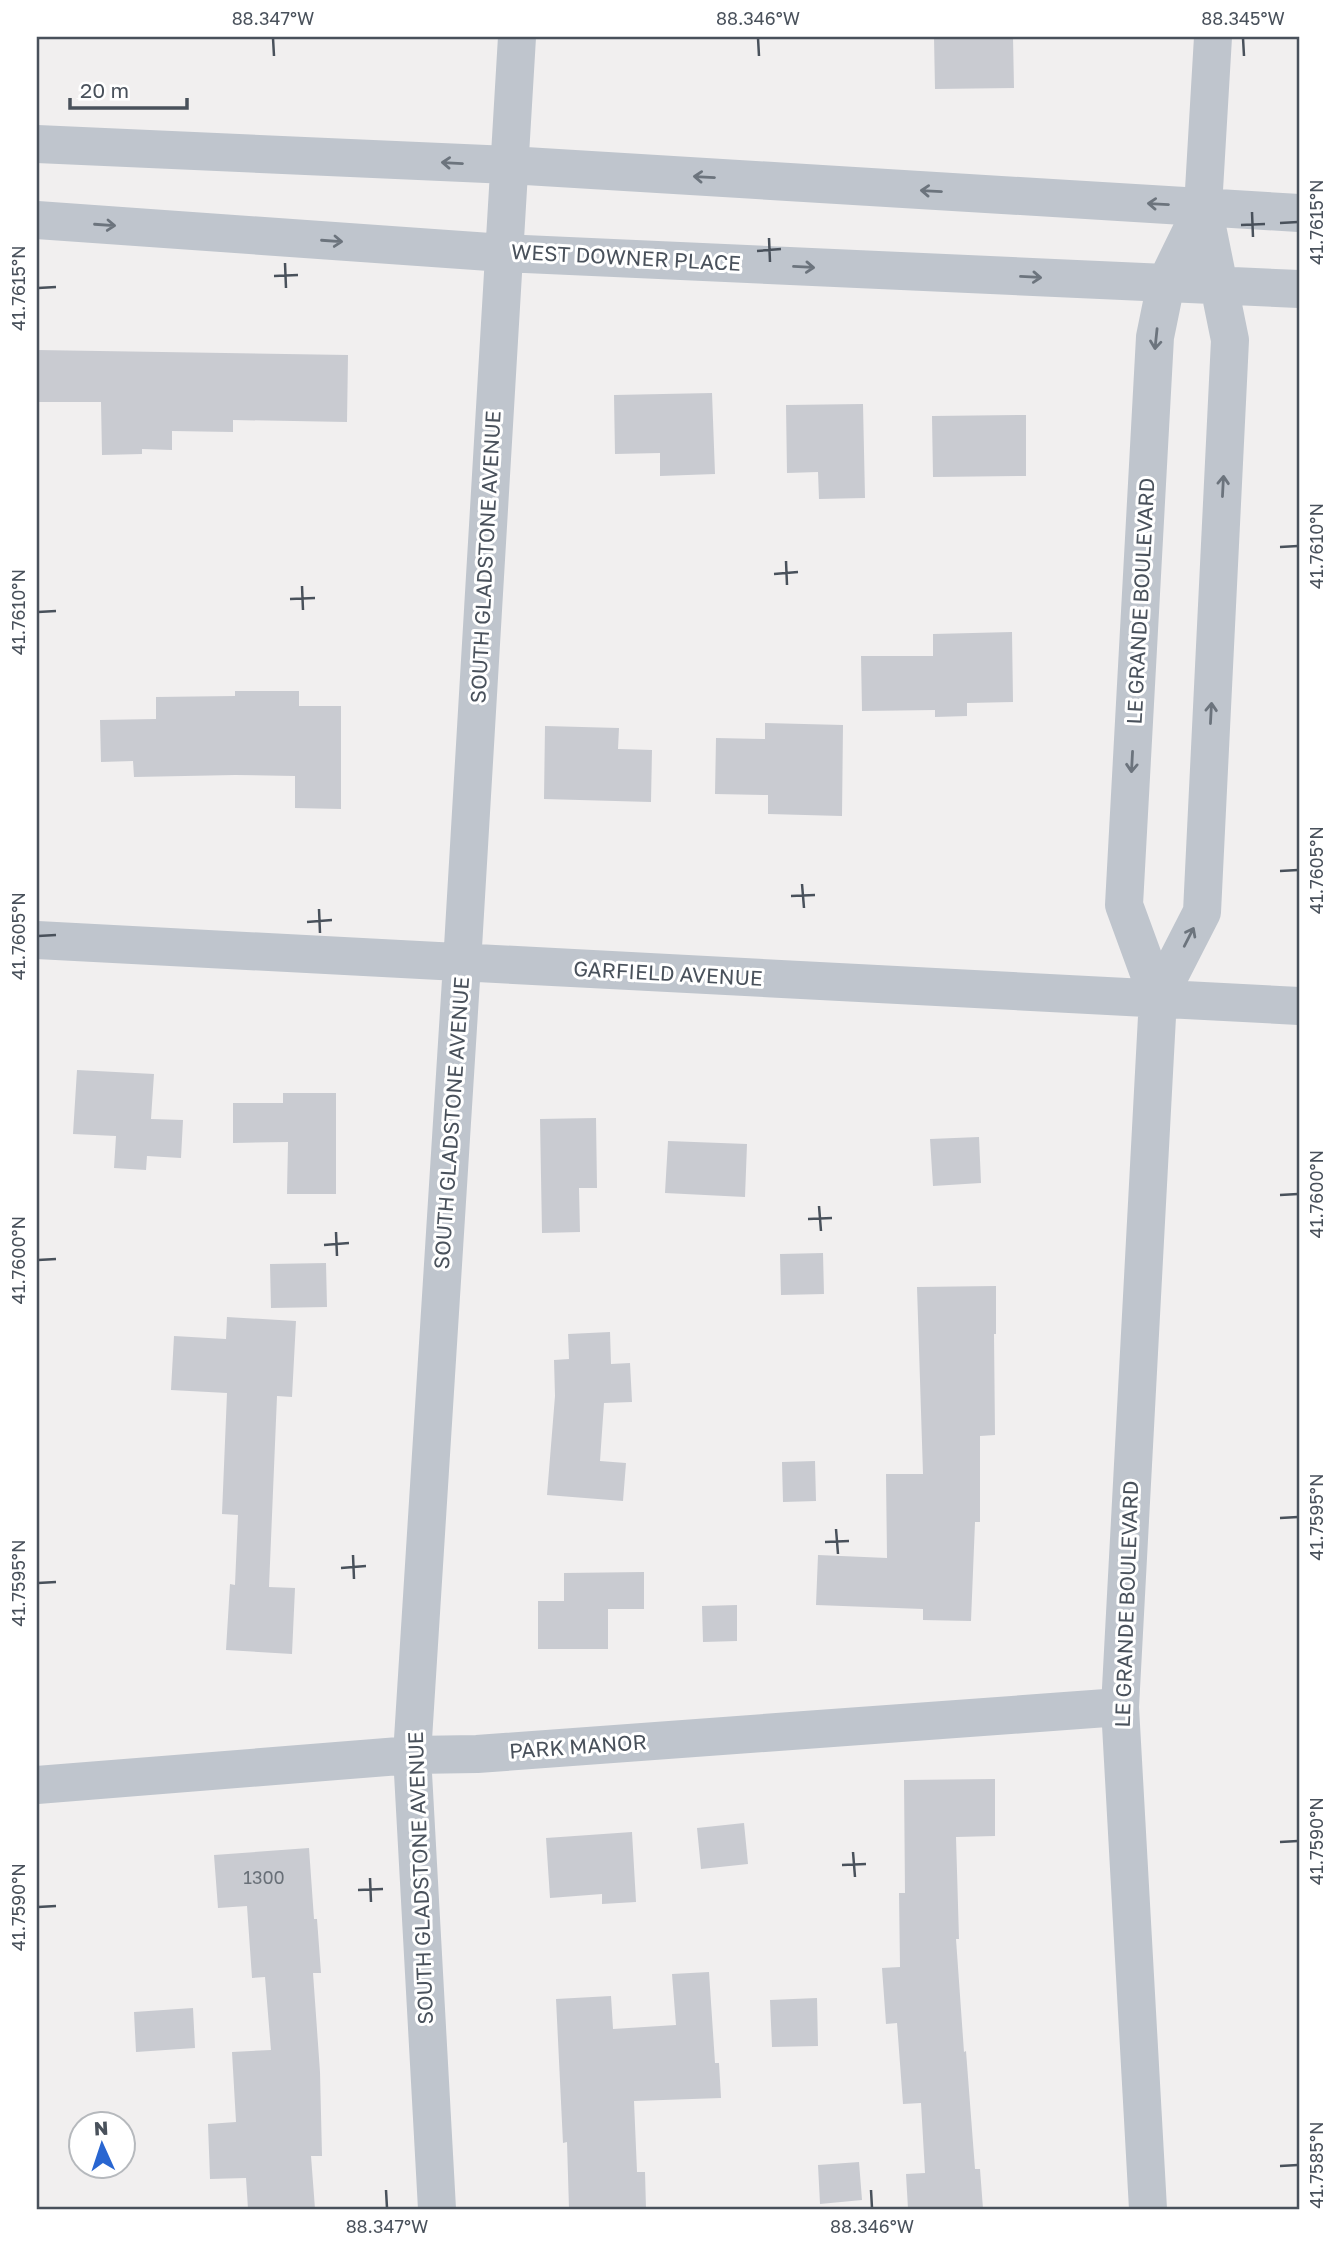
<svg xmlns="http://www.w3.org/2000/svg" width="1336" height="2246" font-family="'Golos Text',sans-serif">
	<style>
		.building { fill: #c9cbd1 }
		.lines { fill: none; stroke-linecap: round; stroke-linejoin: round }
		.street { stroke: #bfc5cd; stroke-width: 38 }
		.oneway { stroke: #6c747d }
		.ticks { fill: none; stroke: #49515b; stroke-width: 2.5 }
		.labels { text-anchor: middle; stroke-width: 6; stroke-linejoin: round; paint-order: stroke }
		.number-label { font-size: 18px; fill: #697078 }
		.street-label { font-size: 21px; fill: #49515b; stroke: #fff }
		.neatline { fill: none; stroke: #49515b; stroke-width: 2.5 }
		.ticks-label { font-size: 18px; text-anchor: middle; fill: #49515b }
	</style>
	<rect width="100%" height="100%" fill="#f1efef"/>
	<path class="building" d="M934 37H1013L1014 88 935 89Z
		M37 350 348 355 347 422 233 420V432L172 431V450L142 449V454L102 455 101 402H37Z
		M712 393 715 474 660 476V453L615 454 614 395Z
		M863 404 865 498 819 499 818 472 787 473 786 405Z
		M1026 415V476L933 477 932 416Z
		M1012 632 1013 702 967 703V716L935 717V710L862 711 861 656H933V634Z
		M235 691H299V706H341V809L295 808V776L235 775 134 777 133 761 101 762 100 720 156 719V697L235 696Z
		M765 723 843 725 842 816 768 814V795L715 794 716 738 765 739Z
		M545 726 619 728 618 749 652 750 651 802 544 799Z
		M77 1070 154 1074 151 1119 183 1120 181 1158 147 1156 146 1170 114 1168 116 1136 73 1134Z
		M283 1093H336V1194H287L288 1142 233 1143V1103H283Z
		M596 1118 597 1188H579L580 1232 542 1233 540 1119Z
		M979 1137 981 1183 933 1186 930 1139Z
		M668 1141 747 1144 745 1197 665 1193Z
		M823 1253 824 1294 781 1295 780 1254Z
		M326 1263 327 1307 271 1308 270 1264Z
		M996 1286V1334H994L995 1435 980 1436V1522H975L971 1621 923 1620V1609L816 1605 818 1555 887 1558 886 1474H923L917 1287Z
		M227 1317 296 1321 292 1397 277 1396 269 1587 295 1588 292 1654 226 1650 230 1584 235 1585 238 1515 222 1514 227 1393 171 1390 174 1336 226 1339Z
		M610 1332 611 1364 630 1363 632 1402 604 1403 600 1461 626 1463 623 1501 547 1495 555 1396 554 1360 569 1359 568 1334Z
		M815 1461 816 1501 783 1502 782 1462Z
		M644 1572V1609H608V1649H538V1601H564V1573Z
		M737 1605V1641L703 1642 702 1606Z
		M995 1779V1836L956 1837 959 1939H956L964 2052 966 2051 975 2169H980L983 2209H908L906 2174 925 2173 921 2103 903 2104 897 2023 886 2024 882 1968 900 1967 899 1893H905L904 1780Z
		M744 1823 748 1864 701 1869 697 1828Z
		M632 1832 636 1902 602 1904V1894L550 1898 546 1838Z
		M309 1848 314 1919H317L321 1973H313L320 2072 322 2156H311L315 2209H248L246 2178 210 2179 208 2124 236 2122 232 2052 271 2050 265 1977 252 1978 247 1906 218 1908 214 1855Z
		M709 1972 715 2063H719L721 2098 634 2101 637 2172H645L646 2209H569L567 2142 563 2143 556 1999 611 1996 613 2029 676 2025 672 1974Z
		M817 1998 818 2046 772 2047 770 2000Z
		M193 2008 195 2048 136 2052 134 2012Z
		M859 2162 862 2200 820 2204 818 2165Z"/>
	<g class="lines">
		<path class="street" d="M37 144 509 165 1299 213
			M37 220 504 253 1299 289
			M37 940 1299 1006
			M1158 998 1202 912 1230 340 1203 207 1213 37
			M37 1785 412 1755 477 1754 1120 1707
			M437 2209 412 1755 462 964 517 37
			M1148 2209 1120 1707 1158 998 1124 905 1155 337 1166 283 1203 207"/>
	</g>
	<defs><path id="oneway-shaft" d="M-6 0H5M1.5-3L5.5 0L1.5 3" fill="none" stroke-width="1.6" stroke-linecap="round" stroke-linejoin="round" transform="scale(1.75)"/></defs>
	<g class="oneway">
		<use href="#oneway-shaft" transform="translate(452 163) rotate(-177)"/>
		<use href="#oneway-shaft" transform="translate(704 177) rotate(-177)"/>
		<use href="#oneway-shaft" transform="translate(931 191) rotate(-177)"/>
		<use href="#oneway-shaft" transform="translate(1158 204) rotate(-177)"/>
		<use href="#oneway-shaft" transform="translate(105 225) rotate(4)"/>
		<use href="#oneway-shaft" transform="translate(332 241) rotate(4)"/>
		<use href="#oneway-shaft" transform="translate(804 267) rotate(3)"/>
		<use href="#oneway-shaft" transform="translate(1031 277) rotate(3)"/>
		<use href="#oneway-shaft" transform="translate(1156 339) rotate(96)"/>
		<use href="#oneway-shaft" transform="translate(1223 486) rotate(-87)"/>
		<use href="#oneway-shaft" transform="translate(1211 713) rotate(-87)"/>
		<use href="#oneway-shaft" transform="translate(1132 762) rotate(93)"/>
		<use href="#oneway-shaft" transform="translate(1189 937) rotate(-63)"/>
	</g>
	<path class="ticks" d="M273 38 274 56M758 38 759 56M1243 38 1244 56M1252 212 1253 237M1280 223 1298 222M1241 225 1265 224M769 238 770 262M757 251 781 249M285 263 286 288M274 276 298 275M38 288 56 287M1280 547 1298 546M786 561 787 585M774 574 798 572M302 586 303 610M290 599 315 598M38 612 56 611M1280 871 1298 870M802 884 804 908M791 896 815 895M319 909 320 933M307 922 332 920M38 936 56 935M1280 1195 1298 1194M819 1206 821 1231M808 1219 832 1218M336 1232 337 1256M324 1245 349 1243M38 1260 56 1259M1280 1518 1298 1517M836 1529 838 1554M825 1542 849 1541M353 1555 354 1579M341 1568 366 1566M38 1583 56 1582M1280 1842 1298 1841M853 1852 855 1877M842 1865 866 1864M370 1878 371 1902M358 1890 383 1889M38 1907 56 1906M1280 2166 1298 2165M386 2190 387 2208M871 2190 872 2208"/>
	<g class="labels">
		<g class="number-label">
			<text x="264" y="1884">1300</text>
		</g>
		<g class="street-label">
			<text transform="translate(626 258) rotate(3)" y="7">WEST DOWNER PLACE</text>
			<text transform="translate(486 557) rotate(-87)" y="7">SOUTH GLADSTONE AVENUE</text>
			<text transform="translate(1141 601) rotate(-87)" y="7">LE GRANDE BOULEVARD</text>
			<text transform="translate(668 974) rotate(3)" y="7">GARFIELD AVENUE</text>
			<text transform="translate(452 1123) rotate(-86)" y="7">SOUTH GLADSTONE AVENUE</text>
			<text transform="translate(1127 1604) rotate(-88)" y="7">LE GRANDE BOULEVARD</text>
			<text transform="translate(578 1747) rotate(-4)" y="7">PARK MANOR</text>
			<text transform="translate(421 1878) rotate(-92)" y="7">SOUTH GLADSTONE AVENUE</text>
		</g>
	</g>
	<rect width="1336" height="2246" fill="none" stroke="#ffffff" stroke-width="77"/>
	<g transform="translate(102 2145) rotate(357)"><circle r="33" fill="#ffffff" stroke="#b6b9bd" stroke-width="2"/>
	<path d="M0-5L12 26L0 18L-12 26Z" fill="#2966d1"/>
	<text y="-10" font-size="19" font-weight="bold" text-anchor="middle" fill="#49515b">N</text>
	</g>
	<path d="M70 98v10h117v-10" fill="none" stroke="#49515b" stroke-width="3.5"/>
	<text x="80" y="98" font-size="21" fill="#49515b" stroke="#ffffff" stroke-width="5" paint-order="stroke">20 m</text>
	<rect x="38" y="38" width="1260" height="2170" class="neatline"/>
	<g class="ticks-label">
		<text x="273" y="25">88.347°W</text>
		<text x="758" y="25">88.346°W</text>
		<text x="1243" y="25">88.345°W</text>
		<text transform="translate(1317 222) rotate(-90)" y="6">41.7615°N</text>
		<text transform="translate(19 288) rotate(-90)" y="6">41.7615°N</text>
		<text transform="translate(1317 546) rotate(-90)" y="6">41.7610°N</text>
		<text transform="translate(19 612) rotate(-90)" y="6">41.7610°N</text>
		<text transform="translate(1317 870) rotate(-90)" y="6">41.7605°N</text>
		<text transform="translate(19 936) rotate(-90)" y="6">41.7605°N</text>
		<text transform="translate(1317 1194) rotate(-90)" y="6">41.7600°N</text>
		<text transform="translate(19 1260) rotate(-90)" y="6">41.7600°N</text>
		<text transform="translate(1317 1517) rotate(-90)" y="6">41.7595°N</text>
		<text transform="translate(19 1583) rotate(-90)" y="6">41.7595°N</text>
		<text transform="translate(1317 1841) rotate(-90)" y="6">41.7590°N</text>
		<text transform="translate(19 1907) rotate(-90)" y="6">41.7590°N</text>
		<text transform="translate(1317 2165) rotate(-90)" y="6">41.7585°N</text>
		<text x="387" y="2233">88.347°W</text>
		<text x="872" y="2233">88.346°W</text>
	</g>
</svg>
